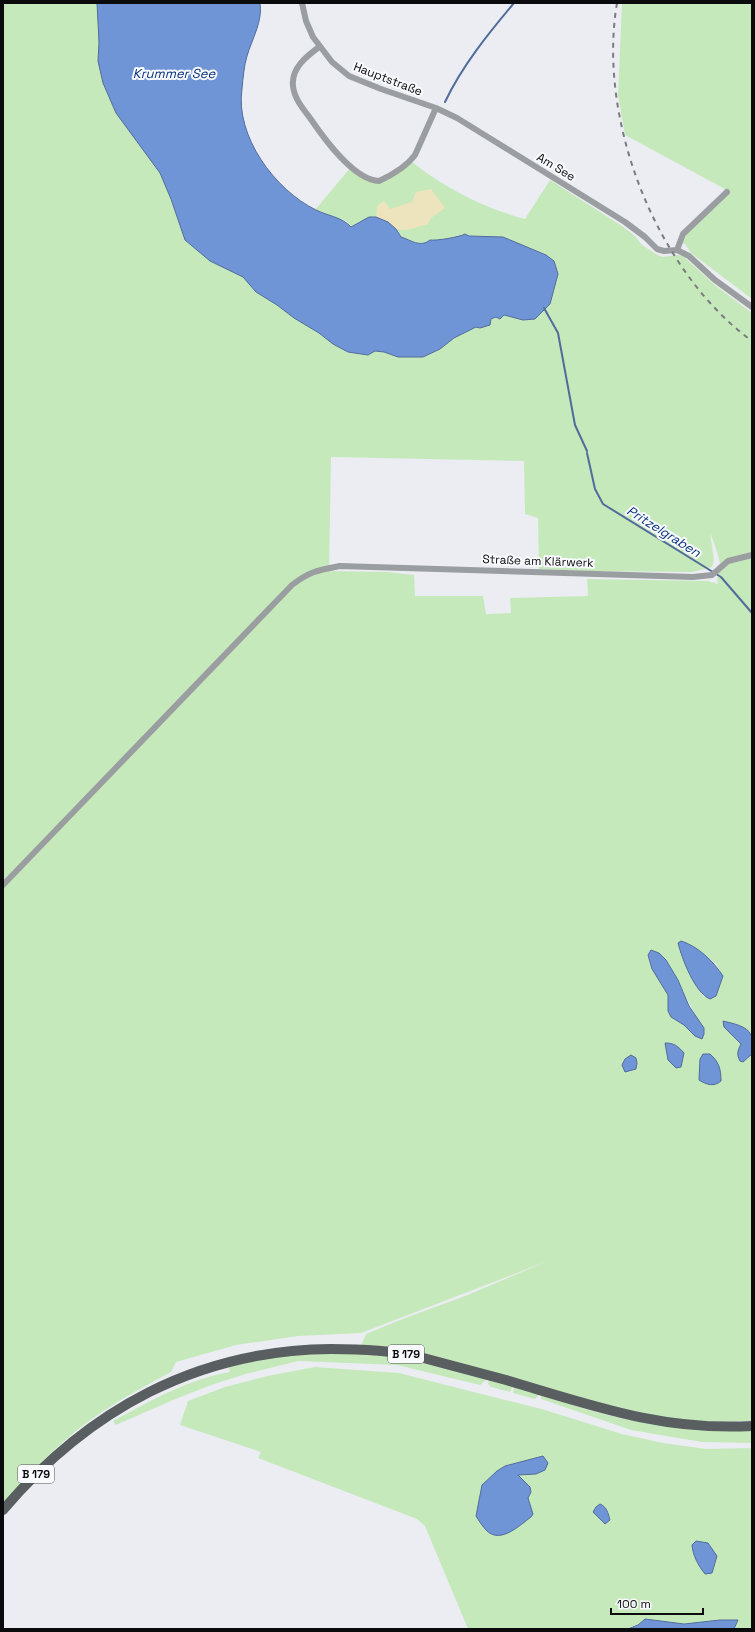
<svg xmlns="http://www.w3.org/2000/svg" width="755" height="1632" font-family="'Space Grotesk',sans-serif">
	<style>
		.green { fill: #c6e9bc; fill-rule: evenodd }
		.sand { fill: #ede4be }
		.water { fill: #6f95d7; stroke: #516c9a }
		.lines { fill: none; stroke-linecap: round; stroke-linejoin: round }
		.stream { stroke: #516c9a; stroke-width: 2 }
		.minor { stroke: #9b9ea0; stroke-width: 6 }
		.primary { stroke: #595e60; stroke-width: 10 }
		.rail { stroke: #7a7b7f; stroke-width: 2; stroke-dasharray: 5 5; stroke-linecap: butt }
		.labels { text-anchor: middle; stroke-width: 4; stroke-linejoin: round; paint-order: stroke }
		.shield { fill: #f9fafe; stroke: #525355; stroke-width: 1 }
		.shield-label { font-size: 11px; font-weight: bold; fill: #0b0b0d }
		.street-label { font-size: 12px; fill: #0b0b0d; stroke: #f9fafe }
		.water-label { font-size: 13px; font-style: italic; fill: #083380; stroke: #f9fafe }
	</style>
	<rect width="100%" height="100%" fill="#ebedf3"/>
	<path class="green" d="M3 3H97L99 42 98 61 127 128 160 173 171 199 185 240 210 261 243 277 256 292 277 305 294 318 319 333 333 344 348 352 368 355 375 351 384 352 398 357 440 349 454 338 476 327 480 328 496 317 500 319 504 315 523 320 535 319 550 303 558 274 546 255 503 237 469 236 465 234C460 237 436 241 430 240 420 248 412 240 401 237L396 228 360 221 351 227 346 221 315 210 351 167 374 181 411 161C444 188 484 208 525 219L550 180 622 226 635 236 642 245 656 254 662 257 677 255 683 256 716 286 752 313V1036L749 1031 724 1027 741 1044 743 1062 752 1054V1421L703 1422 662 1418 361 1345 366 1334 400 1320 465 1296 548 1261 361 1333 298 1336 236 1345 176 1362 171 1372C149 1384 126 1396 105 1410 66 1435 33 1469 3 1504ZM331 457 524 461 525 514 538 518 539 569 587 571 692 572 712 567 714 560 710 533C713 540 721 560 720 567 719 573 716 578 718 584L708 581 587 579 588 596 510 598 511 613 486 614 483 596H415L414 575 387 572 329 571ZM688 943 716 964 723 976 716 996 704 997 693 980 681 955ZM666 960C679 982 690 1006 703 1028L695 1036 684 1025 671 1017 668 1011V995L652 969Z
		M622 3H752V299L691 253 685 244 682 243 689 230 728 194 723 188 625 135 618 95Z
		M337 1352C373 1353 409 1358 445 1366 508 1381 568 1408 631 1420 671 1428 711 1431 752 1429V1443L702 1442 631 1430 541 1399V1396L539 1395 535 1399 513 1393 514 1388H512L510 1392 491 1387 488 1384 489 1380 487 1379 480 1385 397 1365 298 1361 246 1374 214 1384 173 1400 116 1425 113 1421C150 1401 188 1379 230 1372L228 1365C264 1357 299 1352 337 1352Z
		M315 1367 399 1373 545 1410 622 1434 663 1443 706 1449 752 1448V1629H734L737 1620H720L684 1624 645 1619 638 1625 628 1629H468L425 1526 417 1519 258 1458 261 1452 180 1425 188 1401 225 1387 267 1376ZM543 1456 518 1475 530 1487 531 1492 528 1498 488 1532 476 1516 482 1485 497 1471 505 1466ZM607 1510 610 1520 605 1524 593 1512Z"/>
	<path class="sand" d="M431 189 445 208 431 218 428 224 407 230 396 229 388 222 376 217 377 206 384 201 390 209 412 202 416 192Z"/>
	<path class="water" d="M97 3H260C263 21 252 39 247 56 244 66 243 78 242 89 235 136 275 190 316 210 328 216 342 217 351 227L369 217H376L388 222 396 229 401 237C411 240 420 248 430 240 436 241 460 237 465 234L469 236 503 237 546 255 554 261 558 274 550 304 535 319 523 320 504 315 500 319 496 317 491 319 490 325 480 328 476 327 454 338 440 349 423 357H398L384 352 375 351 368 355 348 352 333 344 319 333 294 318 277 305 256 292 243 277 210 261 185 240 171 199 160 173 116 113 103 83 98 61 99 42Z
		M681 941C698 946 714 962 723 976L716 996 710 999C695 993 682 959 678 943Z
		M651 950 659 953 666 960 678 980 689 1006 704 1028V1034L702 1039 695 1036 684 1025 671 1017 668 1011V995L652 969 648 955Z
		M723 1021C731 1023 748 1026 751 1035 754 1040 752 1049 752 1054L743 1062 740 1061C736 1054 738 1050 741 1044L724 1027Z
		M665 1043C674 1043 678 1046 684 1053L681 1067 676 1068 668 1060Z
		M703 1054H710C719 1062 721 1069 721 1081 714 1087 707 1085 699 1080L700 1059Z
		M631 1055 636 1058 637 1063 636 1069 625 1072 622 1065 625 1059Z
		M543 1456 548 1463 545 1470 536 1474 518 1475 530 1487 531 1492 528 1498 533 1514 531 1517C520 1525 501 1544 487 1531 483 1527 479 1521 476 1516L482 1485 497 1471 505 1466Z
		M600 1504C607 1507 608 1513 610 1520L605 1524 593 1512 596 1507Z
		M696 1541 708 1543 717 1556 712 1573 705 1574C698 1565 693 1556 692 1545Z
		M645 1619 684 1624 720 1620H738L734 1629H628L638 1625Z"/>
	<g class="lines">
		<path class="stream" d="M445 102C462 66 488 34 514 3
			M544 308 558 333 575 425 587 451
			M587 453 595 489 603 504 721 577 752 613"/>
		<path class="minor" d="M302 3 306 21 313 37 332 62 349 76 381 89 436 108 457 118 625 222 645 237 657 249 664 251 677 250 689 256 715 280 752 307
			M319 47C307 56 291 68 293 86 294 98 303 109 310 118 323 137 353 180 379 181 392 175 406 167 415 155L436 108
			M677 250 683 234 727 192
			M3 885 292 585C310 571 319 570 340 566L693 577 712 575 728 561 752 555"/>
		<path class="primary" d="M3 1510C88 1410 197 1350 331 1349 359 1349 388 1350 416 1356 446 1364 476 1372 506 1380 591 1405 661 1431 752 1426"/>
		<path class="rail" d="M617 3C597 120 656 271 752 341"/>
	</g>
	<g class="labels">
		<g class="shield">
			<rect x="388" y="1345" width="36" height="18" rx="3"/>
			<rect x="18" y="1465" width="36" height="18" rx="3"/>
		</g>
		<g class="shield-label">
			<text x="406" y="1358">B 179</text>
			<text x="36" y="1478">B 179</text>
		</g>
		<g class="street-label">
			<text transform="translate(388 79) rotate(21)" y="4">Hauptstraße</text>
			<text transform="translate(556 167) rotate(31)" y="4">Am See</text>
			<text transform="translate(538 561) rotate(2)" y="4">Straße am Klärwerk</text>
		</g>
		<g class="water-label">
			<text x="174" y="78">Krummer See</text>
			<text transform="translate(664 531) rotate(32)" y="5">Pritzelgraben</text>
		</g>
	</g>
	<rect width="755" height="1632" fill="none" stroke="#0b0b0d" stroke-width="8"/>
	<path d="M611 1608v6h92v-6" fill="none" stroke="#0b0b0d" stroke-width="2"/>
	<text x="617" y="1608" font-size="12" fill="#0b0b0d" stroke="#f9fafe" stroke-width="3" paint-order="stroke">100 m</text>
</svg>
